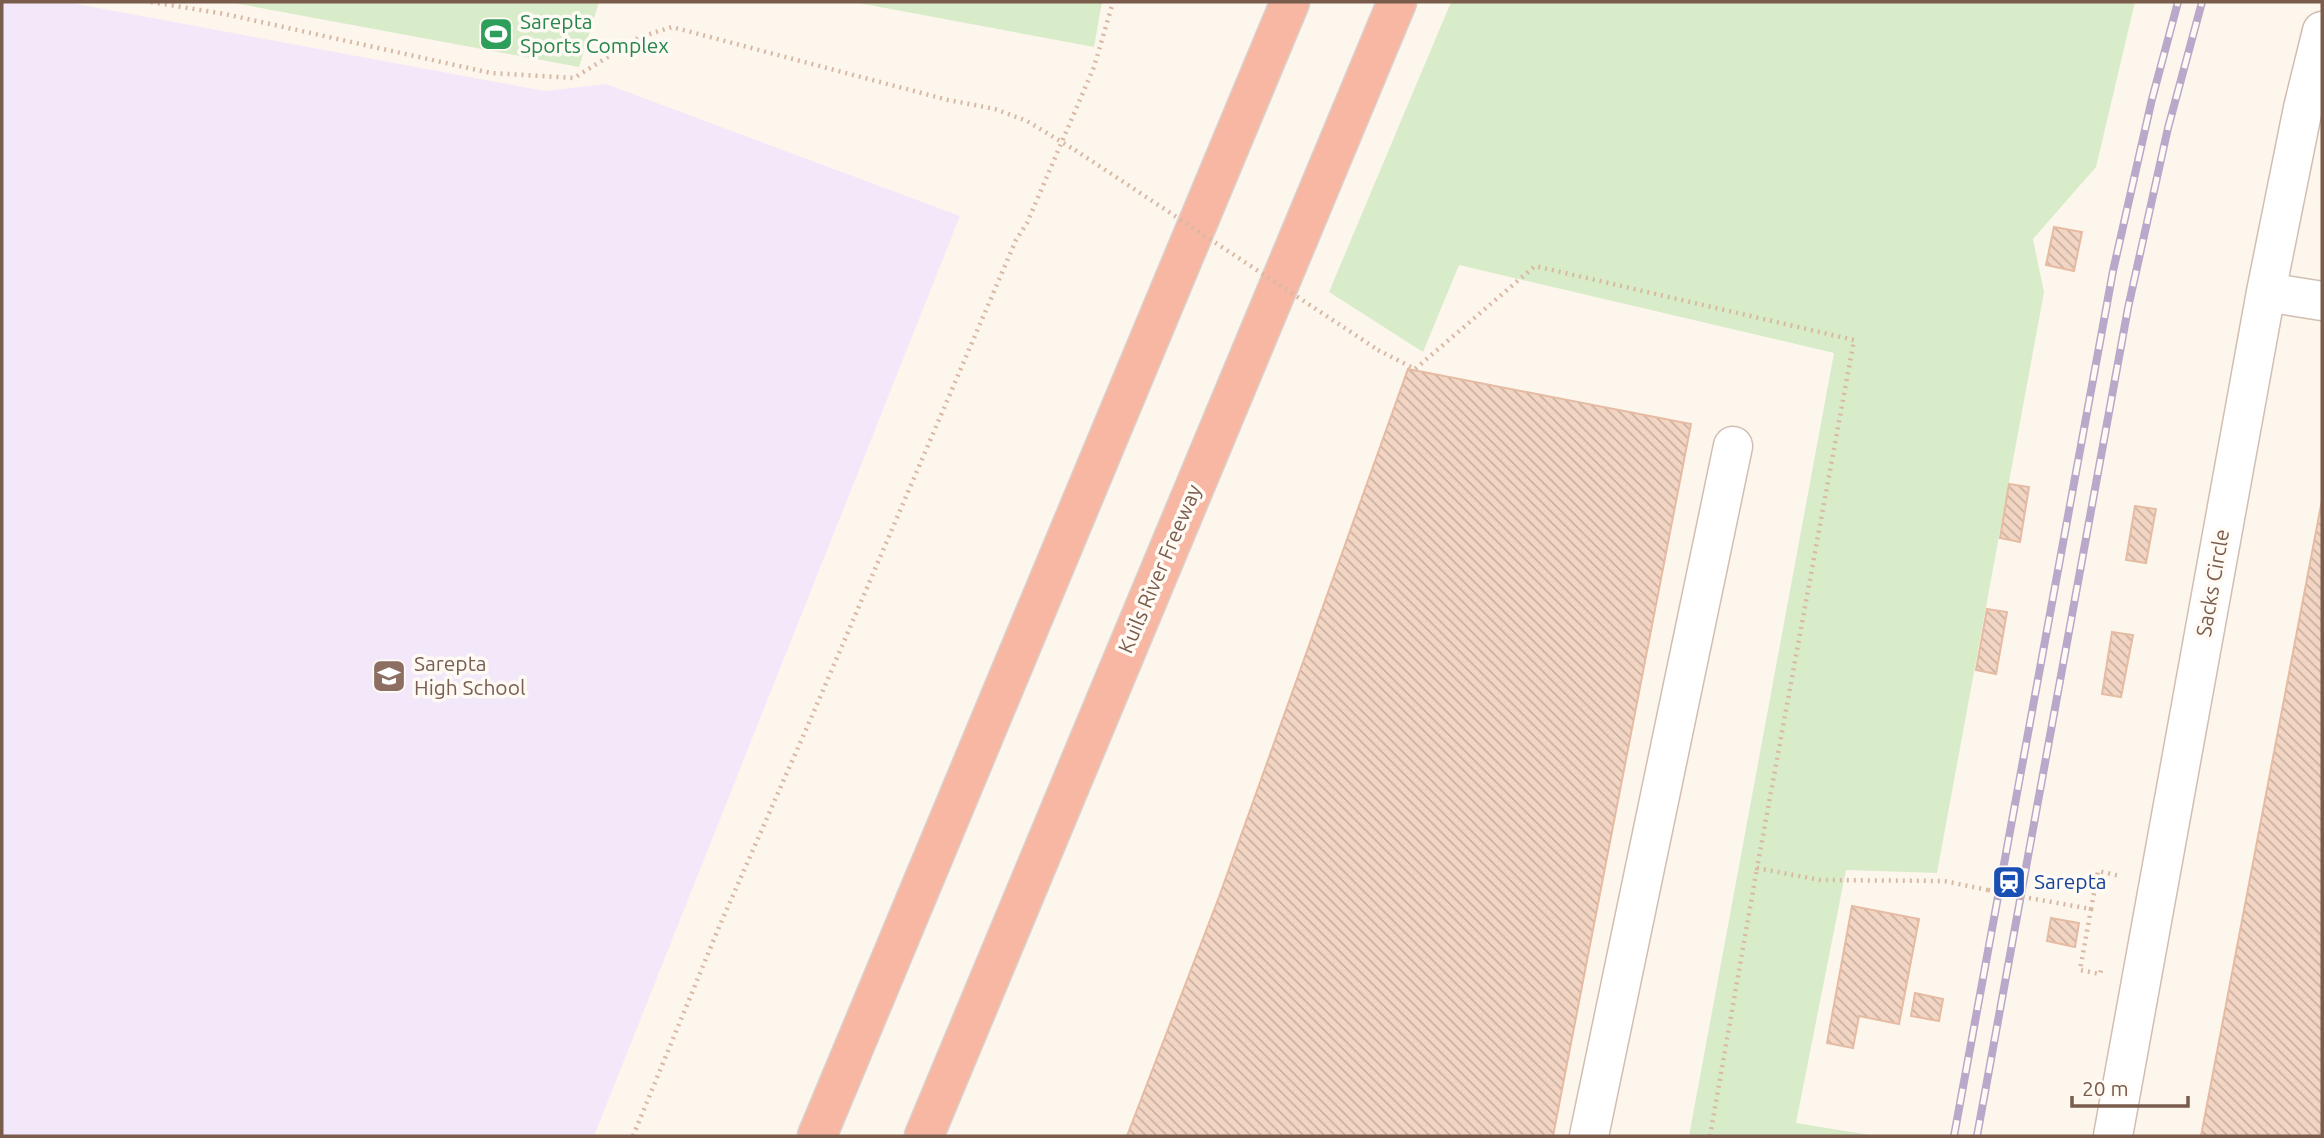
<svg xmlns="http://www.w3.org/2000/svg" width="2324" height="1138" font-family="Ubuntu,sans-serif">
	<style>
		.education { fill: #f3e8fa }
		.green { fill: #d8ecc9 }
		.building { fill: url(#building-back-hatch); stroke: #e6bba3; stroke-width: 2 }
		.lines { fill: none; stroke-linecap: round; stroke-linejoin: round }
		.minor-casing { stroke: #d1beb0; stroke-width: 41 }
		.highway-casing { stroke: #dad1cd; stroke-width: 41 }
		.path { stroke: #d9b8a5; stroke-width: 4.5; stroke-dasharray: 2 5; stroke-linecap: butt }
		.minor { stroke: #fff; stroke-width: 38 }
		.highway { stroke: #f7b7a3; stroke-width: 38 }
		.rail-casing { stroke: #b9a8c9; stroke-width: 8 }
		.rail { stroke: #fffaf3; stroke-width: 5; stroke-dasharray: 16; stroke-linecap: butt }
		.path-bridge { stroke: #d9b8a5; stroke-width: 4.5; stroke-dasharray: 2 5; stroke-linecap: butt }
		.labels { text-anchor: middle; stroke-width: 7; stroke-linejoin: round; paint-order: stroke }
		.leisure-label { font-size: 21px; fill: #27864d; stroke: #fffaf3; text-anchor: start }
		.street-label { font-size: 21px; fill: #7a5c4d; stroke: #fffaf3 }
		.education-label { font-size: 21px; fill: #785e54; stroke: #fffaf3; text-anchor: start }
		.transit-label { font-size: 21px; fill: #164399; stroke: #fffaf3; text-anchor: start }
	</style>
	<defs>
		<pattern id="building-back-hatch" width="6" height="6" patternUnits="userSpaceOnUse" patternTransform="scale(1.75)"><rect width="6" height="6" fill="#f3d5c3"/><path d="M-1 5l2 2M0 0l6 6M5-1l2 2" fill="none" stroke="#cab0a1"/></pattern>
	</defs>
	<rect width="100%" height="100%" fill="#fdf6ec"/>
	<path class="education" d="M2 2H66L545 91 606 84 960 216 594 1136H2Z"/>
	<path class="green" d="M229 2H599L579 67Z
		M853 2H1102L1094 47Z
		M1451 2H2135L2096 167 2033 239 2044 292 1937 873 1846 870 1796 1123 1876 1136H1689L1834 353 1459 265 1423 352 1329 292Z"/>
	<path class="building" d="M2054 227 2082 232 2074 271 2046 265Z
		M1408 369 1691 424 1553 1136H1127L1219 897Z
		M2009 484 2029 487 2020 542 2000 538Z
		M2322 500V1136H2201Z
		M2135 506 2156 509 2146 563 2126 560Z
		M1987 609 2007 612 1996 674 1976 670Z
		M2112 632 2133 635 2121 697 2102 694Z
		M1852 906 1919 919 1899 1024 1859 1016 1853 1048 1827 1043Z
		M2051 918 2079 923 2075 947 2047 941Z
		M1915 993 1943 999 1939 1021 1911 1016Z"/>
	<g class="lines">
		<g class="minor-casing">
			<path id="minor" d="M2266 292 2322 301
				M1589 1136 1733 446
				M2113 1136 2266 292 2303 108 2322 31"/>
		</g>
		<g class="highway-casing">
			<path id="highway" d="M817 1136 1290 2
				M924 1136 1397 2"/>
		</g>
		<path class="path" d="M151 2 225 14 491 73 574 78 640 37 672 27 948 100 995 109 1027 121 1075 150
			M1378 350 1415 369 1535 266 1854 340 1757 868 1820 880 1944 881 1988 890
			M2029 898 2091 909 2080 970 2100 974 2101 970
			M2091 909 2098 871 2120 876
			M633 1136 719 927 815 709 1016 240 1027 223 1094 67 1113 2
			M1710 1136 1757 868"/>
		<use href="#minor" class="minor"/>
		<use href="#highway" class="highway"/>
		<g class="rail-casing">
			<path id="rail" d="M1954 1136 2113 271 2152 99 2178 2
				M1977 1136 2128 308 2168 128 2202 2"/>
		</g>
		<use href="#rail" class="rail"/>
		<path class="path-bridge" d="M1075 150 1378 350
			M1988 890 2029 898"/>
	</g>
	<defs>
		<g id="stadium-square" transform="scale(1.75)"><rect x="-9" y="-9" width="18" height="18" rx="4" fill="#2e9e5b" stroke="#fffaf3"/><path d="M0-5a6.5 5 0 1 0 0 10a6.5 5 0 1 0 0-10ZM-3.5-1.8h7v3.6h-7Z" fill="#fff"/></g>
		<g id="school-square" transform="scale(1.75)"><rect x="-9" y="-9" width="18" height="18" rx="4" fill="#8d6e63" stroke="#fffaf3"/><path d="M0-5L7-2L0 1L-7-2ZM-4 1L0 2.5L4 1V4Q0 6-4 4Z" fill="#fff"/></g>
		<g id="station-square" transform="scale(1.75)"><rect x="-9" y="-9" width="18" height="18" rx="4" fill="#1a4fb4" stroke="#fffaf3"/><path d="M-3-6H3Q5-6 5-4V2Q5 4 3 4L4.5 6H3L1.5 4h-3L-3 6H-4.5L-3 4Q-5 4-5 2V-4Q-5-6-3-6ZM-3.5-4v3h7v-3ZM-3.5 1v1.5H-2V1ZM2 1v1.5H3.5V1Z" fill="#fff"/></g>
	</defs>
	<g fill-rule="evenodd">
		<use href="#stadium-square" x="496" y="34"/>
		<use href="#school-square" x="389" y="676"/>
		<use href="#station-square" x="2009" y="882"/>
	</g>
	<g class="labels">
		<g class="leisure-label">
			<text x="520" y="29">Sarepta<tspan x="520" dy="24">Sports Complex</tspan></text>
		</g>
		<g class="street-label">
			<text transform="translate(1160 569) rotate(-67)" y="7">Kuils River Freeway</text>
			<text transform="translate(2213 583) rotate(-80)" y="7">Sacks Circle</text>
		</g>
		<g class="education-label">
			<text x="414" y="671">Sarepta<tspan x="414" dy="24">High School</tspan></text>
		</g>
		<g class="transit-label">
			<text x="2034" y="889">Sarepta</text>
		</g>
	</g>
	<rect width="2324" height="1138" fill="none" stroke="#7a5c4d" stroke-width="7"/>
	<path d="M2072 1096v10h116v-10" fill="none" stroke="#7a5c4d" stroke-width="3.5"/>
	<text x="2082" y="1096" font-size="21" fill="#7a5c4d" stroke="#fffaf3" stroke-width="5" paint-order="stroke">20 m</text>
</svg>
